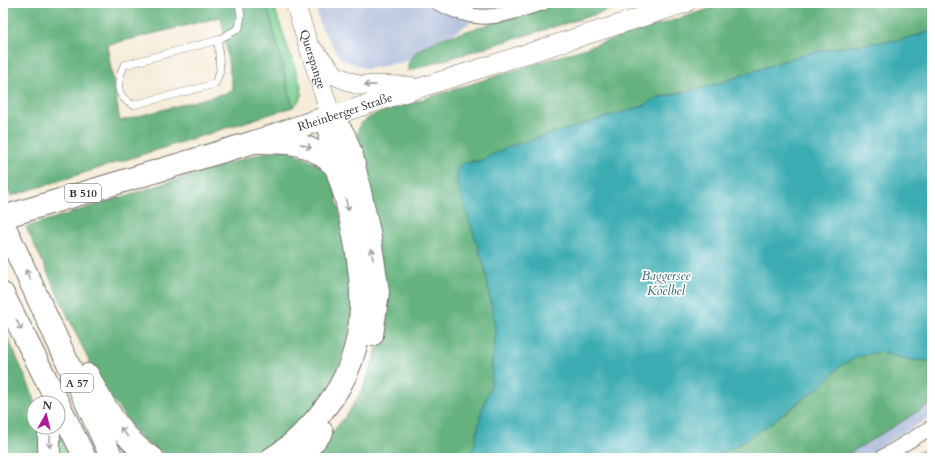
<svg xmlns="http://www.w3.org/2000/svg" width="935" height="461" font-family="Cardo,serif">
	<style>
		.industrial { fill: #b8c5de }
		.green { fill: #7cd094; stroke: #547e60 }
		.forest { fill: #65b27e; stroke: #486e54; fill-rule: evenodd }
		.water { fill: #3aacb2; stroke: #326c6e }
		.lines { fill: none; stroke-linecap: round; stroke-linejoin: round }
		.lane-casing { stroke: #726f68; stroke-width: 8 }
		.street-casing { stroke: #726f68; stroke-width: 16 }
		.secondary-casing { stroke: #726f68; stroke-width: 20 }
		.primary-casing { stroke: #726f68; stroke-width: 24 }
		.highway-casing { stroke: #726f68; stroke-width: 24 }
		.lane { stroke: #fff; stroke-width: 7 }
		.street { stroke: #fff; stroke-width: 14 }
		.secondary { stroke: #fff; stroke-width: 19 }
		.primary { stroke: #fff; stroke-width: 22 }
		.highway { stroke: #fff; stroke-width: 22 }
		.oneway { stroke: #a0a0a0 }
		.labels { text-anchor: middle; stroke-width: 3.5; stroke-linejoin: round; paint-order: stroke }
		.shield { fill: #fff; stroke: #6b6b6b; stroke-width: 1 }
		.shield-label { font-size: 11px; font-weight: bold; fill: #2b2b2b }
		.street-label { font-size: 12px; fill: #2b2b2b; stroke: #fff }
		.water-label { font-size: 13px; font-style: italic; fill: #326568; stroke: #fff }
	</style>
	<rect width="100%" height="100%" fill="#fff"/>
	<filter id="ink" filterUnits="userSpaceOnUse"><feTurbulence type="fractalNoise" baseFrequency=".025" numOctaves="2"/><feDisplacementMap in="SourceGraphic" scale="8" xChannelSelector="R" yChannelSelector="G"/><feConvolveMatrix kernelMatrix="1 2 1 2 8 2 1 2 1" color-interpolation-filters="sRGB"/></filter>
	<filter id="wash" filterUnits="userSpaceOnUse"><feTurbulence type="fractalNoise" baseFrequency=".012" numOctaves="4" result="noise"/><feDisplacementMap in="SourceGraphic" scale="16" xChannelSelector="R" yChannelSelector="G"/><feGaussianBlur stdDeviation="0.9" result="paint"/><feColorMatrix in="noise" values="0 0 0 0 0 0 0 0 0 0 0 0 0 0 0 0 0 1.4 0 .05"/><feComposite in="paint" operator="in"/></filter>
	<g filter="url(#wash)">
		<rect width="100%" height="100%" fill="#f6ecd9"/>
		<path class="industrial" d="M315 3H500L413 60 367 69 340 58 321 27Z
			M932 403V416L862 458H842Z"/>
		<path class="green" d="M265 3H273L300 83C303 95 302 99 293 107L271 19Z
			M56 427 70 458H54Z"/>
		<path class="forest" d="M3 3H265L271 19 293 107 11 196 3 180ZM221 17 233 91 120 121 107 45Z
			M559 3H633L408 71V64L417 51 437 40Z
			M728 3H932V31L900 40 847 46 804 54 711 86 654 98 646 105 508 147 479 161H471L485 268 496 333 492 361 491 385 482 409 474 447 467 458H311L349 412 364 386 375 356 383 322 356 138 360 124 373 115Z
			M288 149 331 172 354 280 353 319 338 371 310 415 268 450 253 458H172L149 445 137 434 96 376 26 227 262 153Z
			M3 326 34 397V427H41L40 458H3Z
			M879 352 911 360 932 361V403L842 458H711L736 446 791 409 823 384 839 367 855 358Z
			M932 445V458H910Z"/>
		<path class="water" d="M932 31V361L911 360 879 352 855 358 839 367 823 384 760 431 736 446 711 458H467L474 447 482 409 491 385 492 361 496 333 485 268 457 184V169L463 163 479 161 508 147 646 105 654 99 711 86 804 54 847 46 900 40Z"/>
	</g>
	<g filter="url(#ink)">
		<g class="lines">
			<g class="lane-casing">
				<path id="lane" d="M218 40 220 71 215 84 133 105C114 95 117 82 124 65L218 40 239 28 241 16 239 3"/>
			</g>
			<g class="street-casing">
				<path id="street" d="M438 3C483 26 498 16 543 3
					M881 458 932 427"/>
			</g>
			<g class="secondary-casing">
				<g id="secondary">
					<path id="s1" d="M295 3 331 116 686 3"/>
					<path d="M312 49 336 76 358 85 410 86"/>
				</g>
			</g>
			<g class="primary-casing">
				<path id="primary" d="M3 217 254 142 331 116"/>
			</g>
			<g class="highway-casing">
				<path id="highway" d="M331 116 344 135 352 156 369 232 378 292 372 335
					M254 142C290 142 309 141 336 167
					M3 223 112 458
					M3 294 58 403
					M88 375C101 403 126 443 153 458
					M58 403 85 458
					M49 427V458
					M272 458C293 446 310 427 325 408 375 346 364 272 346 199 341 180 332 161 330 141 329 133 330 124 331 116
					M300 458 322 432"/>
			</g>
			<use href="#lane" class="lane"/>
			<use href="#street" class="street"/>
			<use href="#secondary" class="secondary"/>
			<use href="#primary" class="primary"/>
			<use href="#highway" class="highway"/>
		</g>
		<defs><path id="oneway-shaft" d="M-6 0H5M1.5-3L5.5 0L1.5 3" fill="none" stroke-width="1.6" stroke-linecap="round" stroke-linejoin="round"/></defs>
		<g class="oneway">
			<use href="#oneway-shaft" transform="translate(370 85) rotate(-179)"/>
			<use href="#oneway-shaft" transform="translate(306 146) rotate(21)"/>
			<use href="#oneway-shaft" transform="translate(347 205) rotate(78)"/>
			<use href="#oneway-shaft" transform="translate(372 254) rotate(-98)"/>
			<use href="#oneway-shaft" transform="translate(28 275) rotate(-115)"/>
			<use href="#oneway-shaft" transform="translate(19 325) rotate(63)"/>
			<use href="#oneway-shaft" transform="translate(124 432) rotate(-129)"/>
			<use href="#oneway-shaft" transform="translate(50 442) rotate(91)"/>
		</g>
	</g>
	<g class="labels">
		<g class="shield">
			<rect x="65" y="184" width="36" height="18" rx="3"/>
			<rect x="61" y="374" width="32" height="18" rx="3"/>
		</g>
		<g class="shield-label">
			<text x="83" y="197">B 510</text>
			<text x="77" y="387">A 57</text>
		</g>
		<g class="street-label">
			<text dy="4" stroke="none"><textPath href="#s1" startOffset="59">Querspange</textPath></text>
			<text transform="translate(345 112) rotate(-18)" y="4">Rheinberger Straße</text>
		</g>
		<g class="water-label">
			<text x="666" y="280">Baggersee<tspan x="666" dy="15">Koelbel</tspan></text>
		</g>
	</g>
	<rect width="935" height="461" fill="none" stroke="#fff" stroke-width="16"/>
	<g transform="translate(46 415) rotate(8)"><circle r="19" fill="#ffffff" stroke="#aaaaaa"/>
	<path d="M0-3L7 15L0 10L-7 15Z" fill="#b5179e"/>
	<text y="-6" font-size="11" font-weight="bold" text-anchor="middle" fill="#2b2b2b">N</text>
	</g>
</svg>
